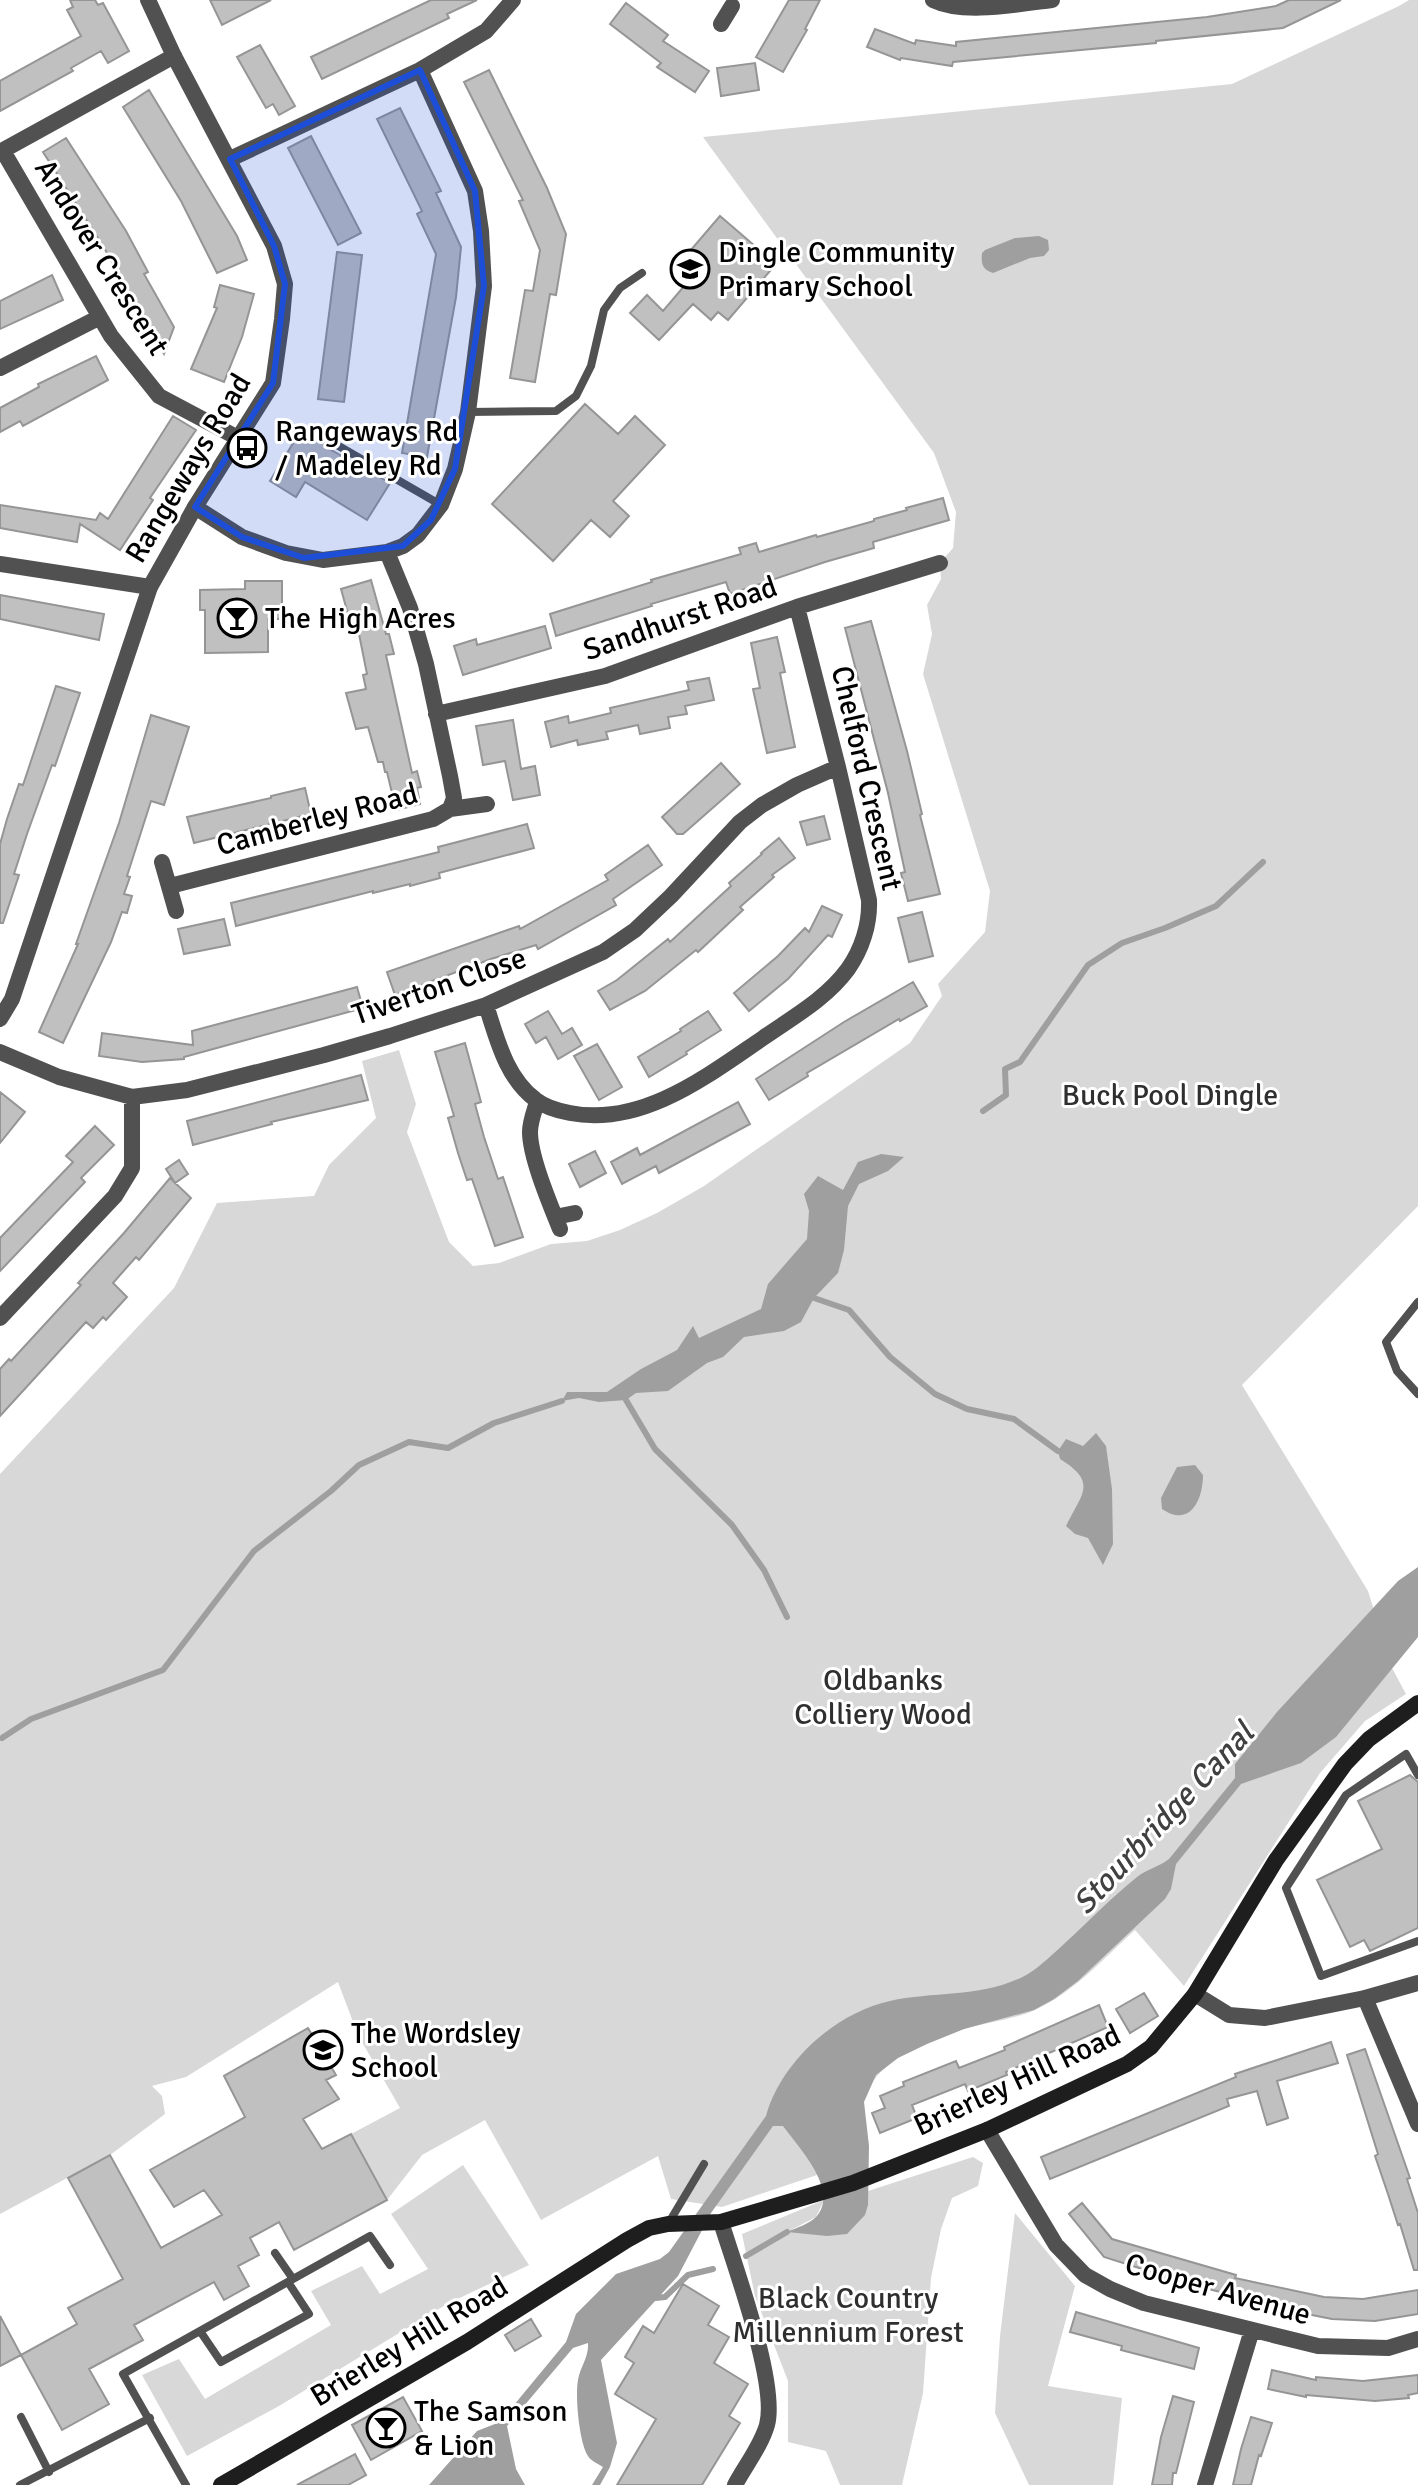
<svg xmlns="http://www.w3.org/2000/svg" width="1418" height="2485" font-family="Signika,sans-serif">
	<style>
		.green { fill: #d8d8d8 }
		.water { fill: #9f9f9f }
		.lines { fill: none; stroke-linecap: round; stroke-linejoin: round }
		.stream { stroke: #9f9f9f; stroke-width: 6 }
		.building { fill: #c0c0c0; stroke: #959595; stroke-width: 2 }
		.service { stroke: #515151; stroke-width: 8 }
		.minor { stroke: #515151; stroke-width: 16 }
		.tertiary { stroke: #515151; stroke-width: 16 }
		.secondary { stroke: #1e1e1e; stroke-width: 16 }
		.marked { fill: #1d4ed8; fill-opacity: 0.2; stroke: #1d4ed8; stroke-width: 6; stroke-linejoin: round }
		.labels { text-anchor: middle; stroke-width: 6; stroke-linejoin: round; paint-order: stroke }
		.poi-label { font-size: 30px; fill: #000; stroke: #fff; text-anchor: start }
		.street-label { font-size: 30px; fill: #000; stroke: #fff }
		.park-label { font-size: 30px; fill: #2f2f2f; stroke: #fff }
		.water-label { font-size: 32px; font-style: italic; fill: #404040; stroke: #fff }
	</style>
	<rect width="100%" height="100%" fill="#fff"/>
	<path class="green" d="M1409 0H1418V1206L1242 1385 1368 1591 1392 1668 1406 1694 1365 1721 1320 1773 1184 1986 1135 1930C1104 1958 1073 1993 1035 2010 1012 2020 987 2022 964 2029 928 2040 874 2060 864 2101 860 2119 869 2143 868 2162L817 2175 722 2207 671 2199 658 2156 541 2220 485 2120 422 2155 387 2200 351 2134 400 2108 358 2035 338 1982 186 2077 152 2086 162 2096 165 2114 110 2155 0 2214V1474L174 1288 217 1203 314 1196 329 1165 376 1118 362 1061 399 1050 416 1104 407 1132 449 1242 473 1266 499 1263 551 1244 587 1241 620 1230 657 1213 704 1186 910 1043 942 996 938 984 985 932 990 891 923 674 932 634 927 605 941 579 940 563 953 548 956 512 934 453 703 137 1232 84 1399 6Z
		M973 2157 983 2163 978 2186 952 2198 941 2229 931 2278 923 2393 902 2485H840L826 2451 788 2442V2381L755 2296 742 2234 824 2200 816 2217 789 2231 868 2205V2191Z
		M463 2165 529 2265 447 2304 279 2406 187 2456 142 2375 179 2359 205 2399 331 2325 311 2291 362 2266 380 2294 428 2269 391 2214Z
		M1015 2213 1075 2286 1048 2386 1122 2398 1113 2485H1029L995 2413 1000 2336Z"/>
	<path class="water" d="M1039 236 1048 240 1049 250 1044 256 1030 258 993 273C982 269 981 264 982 253L985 250 1015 238Z
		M881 1154 904 1157 888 1171 859 1184 848 1206 844 1250 838 1273 814 1298 801 1322 784 1331 744 1337 723 1357 707 1363 668 1391 636 1393 626 1400 599 1402 579 1398 562 1401 567 1392H607L641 1369 677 1350 693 1326 699 1338 761 1309 768 1284 807 1239 809 1211 804 1194 818 1176 843 1190 858 1162Z
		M1096 1433 1106 1446 1112 1489 1113 1544 1103 1565 1088 1538 1075 1534 1066 1526C1081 1494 1099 1483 1060 1459L1058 1451 1066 1439 1083 1446Z
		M1195 1465 1203 1475C1203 1500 1190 1528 1162 1509L1161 1498 1177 1467Z
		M1418 1567V1637L1336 1737 1301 1763 1241 1784 1176 1864 1171 1889 1165 1899 1078 1981 1054 1999 1034 2010 964 2029 927 2044 898 2058 876 2075 864 2102 869 2146 868 2205 865 2215 847 2234 827 2236 787 2232C796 2228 809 2224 816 2217 840 2190 799 2148 783 2126H773L711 2213 678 2276 601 2360 617 2443 610 2467 600 2485H592L603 2467C598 2464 590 2460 588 2456 579 2442 575 2395 578 2380 580 2367 589 2357 588 2343L573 2348 507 2426 516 2469 525 2485H429L477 2431 500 2422 566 2342 576 2314 616 2274 660 2259 669 2252 766 2116C781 2062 835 2013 890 2001 935 1991 986 1998 1028 1974 1041 1966 1054 1953 1065 1943 1089 1921 1112 1897 1137 1877 1147 1869 1159 1867 1169 1859L1235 1778V1764L1277 1712 1398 1581Z"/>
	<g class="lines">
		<path class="stream" d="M983 1111 1006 1095 1005 1069 1020 1062 1088 965 1122 943 1165 928 1216 906 1263 862
			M814 1298 849 1310 890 1357 935 1394 967 1409 1014 1419 1058 1451
			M626 1400 655 1449 732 1525 764 1570 787 1617
			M2 1738 31 1719 163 1670 254 1551 331 1491 359 1465 409 1442 448 1448 494 1423 562 1401
			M746 2256 787 2232
			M656 2298 665 2297 688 2275 713 2269"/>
	</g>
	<path class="building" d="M70 0H95L98 5 103 3 129 51 108 63 101 51 71 68 73 71 0 111V81L81 36 67 10 73 7Z
		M210 0H271L222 25Z
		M431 0H477L447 14 449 18 322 79 311 57Z
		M789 0H820L805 29 807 30 783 72 756 57Z
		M1289 0H1341L1283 28 1156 41V43L953 62 952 66 901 58 900 60 867 47 875 29 915 44 916 40 956 46V42L1207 17 1276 6Z
		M626 3 668 35 663 41 709 71 695 92 657 67 661 63 610 24Z
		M260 45 295 106 279 115 273 104 266 108 237 57Z
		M755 63 759 90 721 96 717 68Z
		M489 70 547 188 566 234 556 295 550 294 535 382 510 378 525 290 533 291 540 250 519 201 523 200 464 82Z
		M149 90 237 236 247 260 217 273 181 201 123 107Z
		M400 108 441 191 436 193 461 247 456 297 427 457 402 453 436 254 417 214 422 211 377 119Z
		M311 136 361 233 338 245 288 148Z
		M66 138 126 231 148 272 144 274 174 327 164 354 103 246 43 152Z
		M720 216 776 264 728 320 718 312 711 320 693 304 659 340 630 313 647 295 663 311 686 284 672 272Z
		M337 252 362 255 344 402 318 399Z
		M52 275 63 300 0 329V301Z
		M220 285 254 294 242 337 224 382 191 369 217 308 214 307Z
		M96 356 108 380 23 426 20 421 0 432V408L39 387 38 384Z
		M585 404 618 434 635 416 665 445 613 501 629 516 610 537 591 520 553 561 492 504Z
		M173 416 196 430 150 498 153 500 120 550 80 524 77 542 0 528V505L96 520 100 513 108 519Z
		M303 427 323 440 326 447 390 483 367 520 305 482 296 497 270 481Z
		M943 498 949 520 873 542 874 548 825 562 730 594 726 582 651 604 652 606 556 636 550 614 652 582 651 580 741 554 739 548 756 543 759 552 816 535 817 537 874 521V519L907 510 906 508Z
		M371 580 386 634H389L394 654 386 655 412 773 417 771 421 787 417 788 420 804 396 810 387 772H385L383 762H378L368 727 356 729 346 693 366 689 363 675 367 674 359 634 354 636 341 589Z
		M245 581H282V619H268V652L205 653V610H200V590L245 589Z
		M0 595 104 614 99 640 0 619Z
		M871 621 907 751 922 814 920 815 940 894 908 901 901 873 905 872 888 793 845 628Z
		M545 626 551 648 463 675 454 646 476 639 477 645Z
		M777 637 785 672 780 673 795 747 767 753 753 689 760 688 751 643Z
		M709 678 714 700 685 706 687 714 668 717 670 728 640 734 638 725 606 732 608 739 578 745 577 740 551 747 545 722 568 716 569 723 611 713 610 708 689 690 687 682Z
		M56 686 80 693 55 766 52 765 27 834 14 874 19 875 3 923H0V844L7 819 19 784 23 785Z
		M151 715 189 727 164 805 151 801 127 876 130 877 124 894 132 896 127 913 122 912 111 942 63 1043 39 1032 78 944H76L119 823Z
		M513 720 521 769 535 766 540 795 513 800 505 761 483 765 476 726Z
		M721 763 740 784 683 834H677L662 817Z
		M305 788 311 814 194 843 187 817 271 798V796Z
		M824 816 830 839 807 845 800 822Z
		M527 824 534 848 439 873 440 878 410 886V884L373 893V891L236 926 231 903 439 852 438 847Z
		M779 838 795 858 772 875 774 877 740 907 743 910 698 952 696 950 645 991 610 1010 598 991 617 980 668 939 670 942 731 886 729 883 762 854 761 853Z
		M648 845 662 865 613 899 616 905 538 949 536 945 491 959 395 995 387 972 519 926 520 929 608 880 605 875Z
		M822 906 842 915 832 937 828 935 788 979 749 1011 734 993 778 956 805 928 809 932Z
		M922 912 933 956 909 962 898 918Z
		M224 919 230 945 184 954 178 929Z
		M913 982 927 1006 900 1021 899 1019 807 1073 808 1076 769 1100 756 1079 844 1022Z
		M357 987 363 1008 235 1043 184 1057V1059L142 1062 99 1056 102 1033 193 1045 192 1031Z
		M548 1011 562 1034 572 1028 582 1045 558 1059 546 1037 536 1043 525 1024Z
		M708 1011 721 1030 686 1052 687 1054 649 1077 638 1057 681 1031 680 1029Z
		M465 1043 481 1102 475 1104 484 1137 498 1179 503 1177 523 1237 495 1246 472 1179 467 1180 458 1153 448 1118 454 1116 435 1052Z
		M597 1044 622 1087 599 1100 574 1056Z
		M361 1075 368 1100 271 1122 272 1124 193 1145 187 1121Z
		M0 1092 25 1112 0 1143Z
		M738 1102 750 1124 659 1173 656 1166 622 1184 611 1162 637 1148 640 1155Z
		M95 1126 114 1145 81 1178 85 1182 0 1271V1238L73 1162 66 1156Z
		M595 1151 606 1173 580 1187 569 1164Z
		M179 1160 188 1174 175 1183 166 1169Z
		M170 1178 191 1198 139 1260 136 1257 113 1283 127 1297 106 1320 103 1317 93 1328 86 1322 0 1416V1369L9 1359 11 1361 81 1285 78 1283 124 1233Z
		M1410 1775 1418 1782V1928L1370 1951 1364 1940 1350 1947 1317 1880 1382 1849 1358 1801Z
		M1144 1993 1158 2016 1130 2033 1116 2009Z
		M1099 2005 1108 2027 1006 2072 1007 2075 968 2091 965 2084 912 2105 917 2118 880 2133 872 2113 885 2108 880 2096 904 2086 903 2082 956 2061 959 2068 1005 2050 1004 2047Z
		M308 2028 336 2075 326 2080 339 2099 303 2119 322 2149 351 2134 387 2200 294 2250 279 2222 250 2238 259 2255 238 2266 249 2286 224 2300 214 2282 134 2325 143 2340 89 2369 109 2404 62 2430 21 2355 77 2324 68 2308 123 2279 68 2178 110 2155 161 2248 222 2215 204 2190 174 2207 150 2170 245 2117 224 2076Z
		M1331 2042 1338 2063 1277 2081 1288 2118 1267 2125 1257 2091 1227 2099 1229 2106 1050 2179 1041 2157 1236 2077 1235 2074Z
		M1365 2049 1410 2178 1407 2179 1418 2213V2270H1414L1400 2224 1398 2225 1388 2194 1375 2156 1378 2154 1347 2055Z
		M1082 2203 1112 2239 1236 2275 1235 2278 1324 2297 1363 2299 1418 2290V2314L1375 2321 1332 2319 1236 2300V2296L1157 2276 1158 2274 1104 2257 1069 2214Z
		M683 2284 719 2306 708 2325 729 2337 714 2363 748 2384 729 2416 740 2423 702 2485H617L656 2419 615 2394 634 2363 625 2357 643 2326 654 2333Z
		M1076 2312 1199 2348 1194 2369 1121 2350 1122 2346 1070 2332Z
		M0 2316 21 2355 0 2366Z
		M531 2319 541 2336 515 2351 505 2335Z
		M1272 2370 1316 2380V2377L1363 2381 1418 2375V2393L1408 2395 1409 2398 1375 2401 1306 2395V2397L1268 2389Z
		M1173 2396 1194 2402 1176 2473H1173L1172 2485H1152L1161 2437Z
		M403 2397 422 2431 371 2460 352 2425Z
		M1251 2417 1272 2423 1261 2456 1259 2455 1251 2485H1233L1241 2449Z
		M355 2454 366 2475 348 2485H297Z"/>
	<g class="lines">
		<path class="service" d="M468 412 556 411 576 396 591 366 604 310 620 288 642 273
			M330 441 441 505
			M1418 1302 1386 1342 1397 1371 1418 1394
			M1418 1775 1406 1754 1346 1795 1286 1888 1321 1976 1418 1941
			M668 2224 704 2164
			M275 2253 293 2279
			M200 2331 221 2362 309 2314 288 2282
			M21 2417 49 2472
			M20 2485 150 2418
			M186 2485 123 2374 370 2236 390 2265"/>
		<path class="minor" d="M933 0C964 15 1017 4 1052 0
			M721 24 732 6
			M3 151 111 336 159 396 238 438
			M0 152 174 56
			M230 159 420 70 486 31 513 0
			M0 368 100 317
			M195 507 242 537 286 553 323 560 387 552 403 546 418 535 441 505 455 469 468 412 484 286 481 231 475 191 420 70
			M0 564 150 587
			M436 714 605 676 797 607 940 563
			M450 809 487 804
			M162 862 176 911
			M170 886 433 819 450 809 454 798 450 776 426 664 410 608 387 552
			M486 1005C497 1039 506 1078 536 1100 545 1107 559 1111 570 1113 642 1127 707 1076 763 1038 793 1017 826 999 848 969 862 949 870 924 869 900L838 767 797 607
			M0 1052 59 1077 132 1097 187 1090 324 1055 390 1036 486 1005 603 952 635 930 671 896 740 822 762 805 797 785 838 767
			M537 1102C534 1112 530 1122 530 1132 530 1157 550 1204 560 1229
			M555 1217 575 1213
			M0 1318 115 1196 132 1168V1097
			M1365 1998 1418 2124
			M987 2130 1056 2245 1085 2275 1110 2289 1144 2303 1318 2346 1388 2348 1418 2339
			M721 2222C735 2267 778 2384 767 2425 761 2446 745 2466 735 2485
			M1205 2485 1252 2330"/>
		<path class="tertiary" d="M0 1019 12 999 150 587 195 507 273 383 282 319 285 284 274 246 174 56 148 0
			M1195 1994 1229 2015 1265 2018 1365 1998 1418 1983"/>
		<path class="secondary" d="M221 2485 467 2342 627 2240 649 2228 668 2224 721 2222 853 2183 987 2130 1127 2064 1151 2047 1195 1994 1276 1860 1345 1764 1369 1739 1418 1703"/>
	</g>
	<path class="marked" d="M420 70 475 191 484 286 455 469 431 520 403 546 304 558 242 537 195 507 273 383 285 284 274 246 230 159Z"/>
	<defs>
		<g id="school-ring" transform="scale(2)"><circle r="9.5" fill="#fff" stroke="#000" stroke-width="1.5"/><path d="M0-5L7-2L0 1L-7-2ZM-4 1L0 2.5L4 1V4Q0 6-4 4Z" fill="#000"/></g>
		<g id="bus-ring" transform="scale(2)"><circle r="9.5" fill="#fff" stroke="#000" stroke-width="1.5"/><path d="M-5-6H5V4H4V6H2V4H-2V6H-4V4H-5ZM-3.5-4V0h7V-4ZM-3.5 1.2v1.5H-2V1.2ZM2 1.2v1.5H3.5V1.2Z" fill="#000"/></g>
		<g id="bar-ring" transform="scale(2)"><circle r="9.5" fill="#fff" stroke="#000" stroke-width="1.5"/><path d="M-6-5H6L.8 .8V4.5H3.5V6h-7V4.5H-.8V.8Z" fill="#000"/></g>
	</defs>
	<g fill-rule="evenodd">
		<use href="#school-ring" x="690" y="269"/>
		<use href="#bus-ring" x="247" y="448"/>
		<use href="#bar-ring" x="237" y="618"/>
		<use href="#school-ring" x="323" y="2050"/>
		<use href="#bar-ring" x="386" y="2428"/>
	</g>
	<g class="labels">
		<g class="poi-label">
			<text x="718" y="262">Dingle Community<tspan x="718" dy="34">Primary School</tspan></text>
			<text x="275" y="441">Rangeways Rd<tspan x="275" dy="34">/ Madeley Rd</tspan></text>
			<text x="265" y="628">The High Acres</text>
			<text x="351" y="2043">The Wordsley<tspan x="351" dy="34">School</tspan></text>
			<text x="414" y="2421">The Samson<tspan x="414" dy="34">&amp; Lion</tspan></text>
		</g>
		<g class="street-label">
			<text transform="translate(102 257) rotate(58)" y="10">Andover Crescent</text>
			<text transform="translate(188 468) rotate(-59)" y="10">Rangeways Road</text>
			<text transform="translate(680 618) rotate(-19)" y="10">Sandhurst Road</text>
			<text transform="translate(867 778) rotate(77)" y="10">Chelford Crescent</text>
			<text transform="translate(317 819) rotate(-15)" y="10">Camberley Road</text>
			<text transform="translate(439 986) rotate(-19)" y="10">Tiverton Close</text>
			<text transform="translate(1017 2080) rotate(-25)" y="10">Brierley Hill Road</text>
			<text transform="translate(1218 2289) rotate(16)" y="10">Cooper Avenue</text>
			<text transform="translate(409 2341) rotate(-31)" y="10">Brierley Hill Road</text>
		</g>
		<g class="park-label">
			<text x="1170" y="1105">Buck Pool Dingle</text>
			<text x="883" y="1690">Oldbanks<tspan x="883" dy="34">Colliery Wood</tspan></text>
			<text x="848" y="2308">Black Country<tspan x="848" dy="34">Millennium Forest</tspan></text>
		</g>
		<g class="water-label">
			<text transform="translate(1163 1818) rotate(-47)" y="11">Stourbridge Canal</text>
		</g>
	</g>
</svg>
